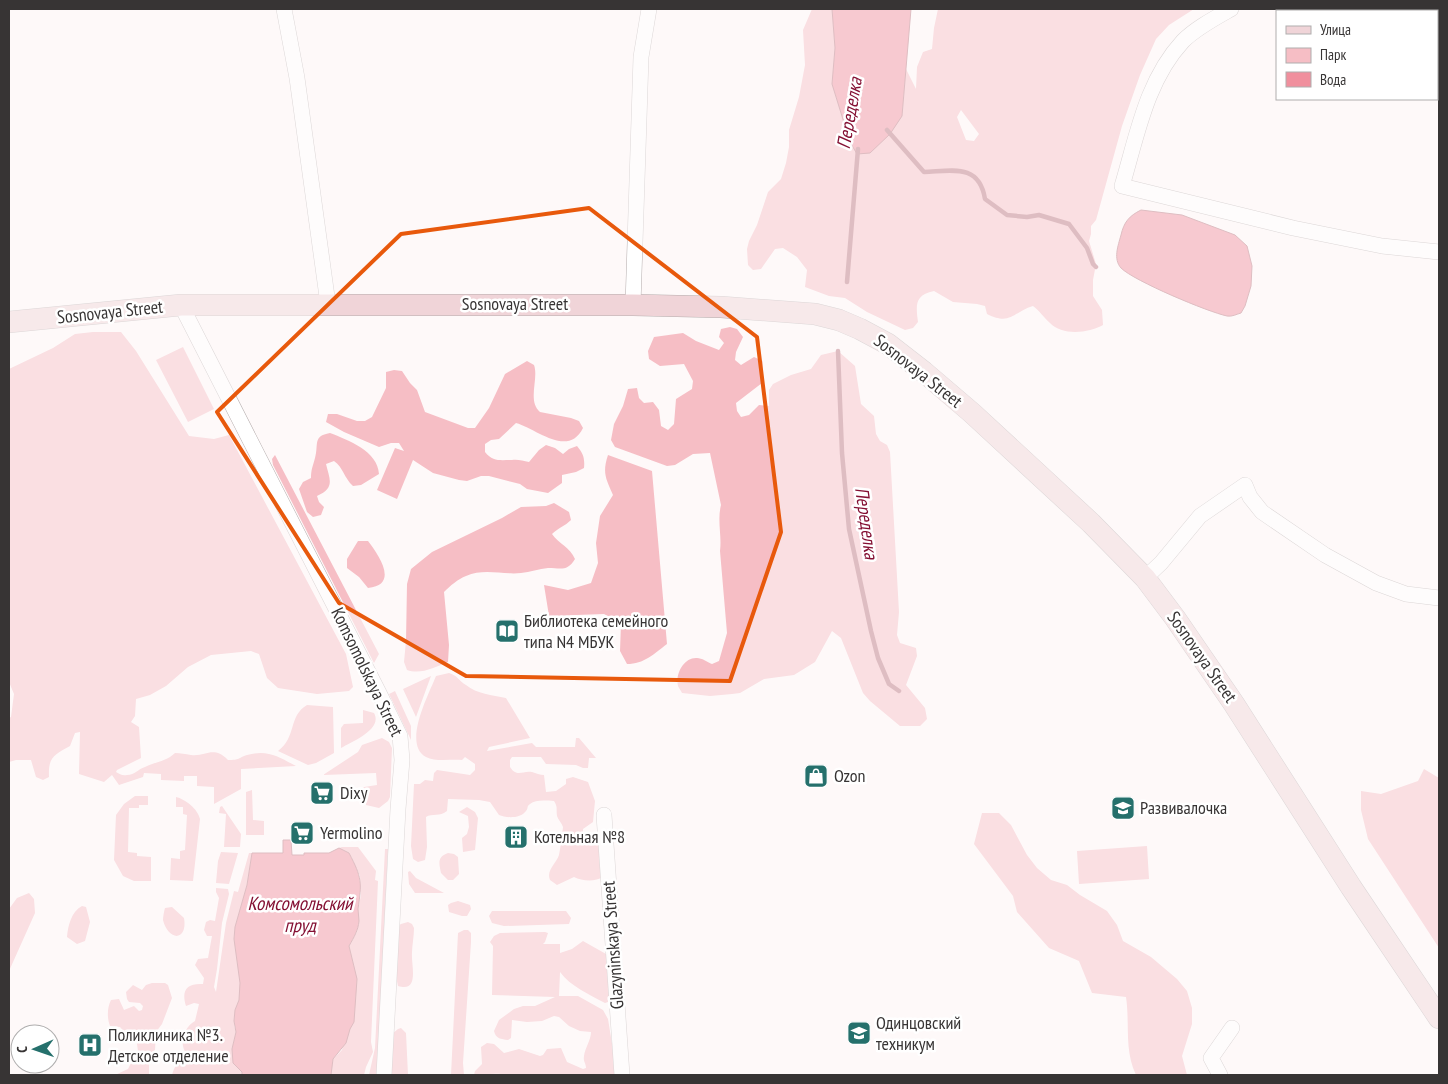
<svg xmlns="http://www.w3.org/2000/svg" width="1448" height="1084" font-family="'PT Sans Narrow',sans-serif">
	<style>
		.green { fill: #f6bec5; fill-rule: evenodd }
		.water { fill: #f08f9d; stroke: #b8747e }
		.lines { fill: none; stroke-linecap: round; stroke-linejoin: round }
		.stream { stroke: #b8747e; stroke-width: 4.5 }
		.street-casing { stroke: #b5adad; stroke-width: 16 }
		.secondary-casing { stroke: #b5adad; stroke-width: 22 }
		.street { stroke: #fff; stroke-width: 15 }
		.secondary { stroke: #f0d4d8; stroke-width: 21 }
		.marked { fill: none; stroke: #e8590c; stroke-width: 4; stroke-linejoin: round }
		.labels { text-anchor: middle; stroke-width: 5; stroke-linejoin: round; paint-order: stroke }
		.street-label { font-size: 18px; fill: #373434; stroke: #fff }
		.poi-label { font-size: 18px; fill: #373434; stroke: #fff; text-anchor: start }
		.water-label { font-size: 19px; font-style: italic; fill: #841033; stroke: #fff }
	</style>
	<rect width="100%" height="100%" fill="#fef9f9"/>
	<path class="green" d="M812 9H832L835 48 832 84 850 142 857 154 902 116 906 69 916 89 917 67 923 52 932 49 934 28 938 9H1194L1169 25 1156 39 1140 75 1122 126 1096 220 1091 226V234L1089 241 1096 264 1093 280V296L1102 310 1103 325C1089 333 1062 336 1050 323 1043 317 1040 311 1033 306 1013 312 1011 326 987 314L985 306 977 304 953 302 934 291C914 295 916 306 918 322L913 328 905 330 867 312 845 298 829 296 805 287 807 270 797 257 783 248 775 249 761 269 753 270 748 265 747 249 749 241 757 225 768 192 781 179 786 163 789 147V130L799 97 805 65 803 30ZM961 110 979 134 974 141 966 140 957 117Z
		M730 327 737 329 743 337 736 352 735 360 741 365 754 357 763 361 762 383 736 403 737 411 741 417 749 415 759 405 769 406V390L773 384 791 375 811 369 821 355 838 351 855 366 861 404 874 416 876 434 880 441 887 445 890 452 899 612 897 635 900 643 916 648 917 656 906 685 925 708 927 719 920 726H900L870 701 863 693 841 638 832 631 815 662 794 675 764 679 740 693 732 694 710 696 682 693C681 691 679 688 678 686 675 674 684 657 697 658 702 658 707 662 712 664L719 661 727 633 720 551C722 536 717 520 721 505L710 453 693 454 675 465 667 466 615 447 611 440 614 424 623 406 628 389 637 388 639 398 644 403 653 402 659 410 661 426 668 430 674 424 676 399 692 389 693 381 684 364 660 366 649 359 648 351 654 337 683 333 696 341 719 350 724 343 719 337 721 329Z
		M93 332H121L136 351 189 436 214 439 229 435 346 654 353 687 349 691 317 694 278 688 267 678 259 654 251 651 211 655 188 667 166 686 150 695 136 699 135 716 131 722 139 727 141 758 117 770 116 772C120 774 122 776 127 775 135 775 138 769 145 767 155 762 167 761 175 753 181 753 185 754 191 755 206 757 213 745 228 760 240 760 238 758 247 755 268 749 279 757 296 766L241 769V789L214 804V787L197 786V776H184V781L161 780V774L144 773 143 777 119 785 112 775 104 782 79 774 80 732 75 733 70 746C54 755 48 757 49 777L43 780 36 777 31 760H16L9 762V718L11 717 14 694 9 682V369L53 348 75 334Z
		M183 347 214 409 188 422 156 360Z
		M527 361 534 365C539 379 527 401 540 412L571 418 579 421 583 428C568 458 537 429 516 423L499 439 491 440 485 444V452C493 462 500 460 512 460 518 459 523 461 529 462L539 450 546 445 555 448 563 454 569 449 577 446C583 453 585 458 584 468L576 472 562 475V483L548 493 527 489 520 484 489 476H481L467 481 459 480 433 473 413 460 397 499 377 490 395 448 404 451 399 443H391L379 447 344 432 326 422 328 414H337L357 421H365L372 417 386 388V372L394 370 402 371 410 383 417 390 425 412 468 428H475L489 408 505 374Z
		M330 433C348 440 378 451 379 474L361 485 353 486C344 478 343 467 334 461L326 464C330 480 335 488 317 496L319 502 324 507 321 515 313 517 307 512 299 489 303 482 311 478C311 469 313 466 315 458 319 445 312 436 330 433Z
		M275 455 379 654 374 663 273 465 272 459Z
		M608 455 652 471 667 644C654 654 644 664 627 664L620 651 621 623 604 614 549 616 544 585 568 590 591 583 598 563 596 543 600 516 613 495C606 479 602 473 608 455Z
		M554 503 569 512 571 520C565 526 558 528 552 534 559 544 570 547 575 559 567 572 561 568 548 568 539 569 530 572 521 573 503 575 484 568 466 576 458 579 450 586 444 592L449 645 448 662C435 667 421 675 407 670L404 662 406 641 407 584 411 569 432 552 502 518 521 507 546 506Z
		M358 541H368C378 554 400 585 368 588L359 577 347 568V559Z
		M449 673C457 675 459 681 466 685 477 694 492 695 506 698L530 738 489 747 487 751 532 743 536 747H575L576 738H579L596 758H589L588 768H583L576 765 546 764 541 757H512L510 760V767C517 778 523 770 532 772 536 773 540 775 544 775L546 792 556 791 566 784V779L573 777 588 782 595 801 593 822 583 829V837L589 844H599L603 877C595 882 582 881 574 877L557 885 550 880C546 870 556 864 559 855 560 852 563 828 563 827 562 823 558 820 557 816 556 809 558 807 554 801 547 801 536 799 530 804 526 807 529 807 526 811 520 819 506 818 499 815L490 802 479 800 448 799 447 811C440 817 432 813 426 817L427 847 425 860 418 862 413 859 411 846 414 784H420L425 780 433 781 434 773 437 770 470 775 475 770V764L465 757 462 760C451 759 435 762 426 757 402 744 429 694 436 676Z
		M431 676 416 717 403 689Z
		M395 691 411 726V740L389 694Z
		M307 705 333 707 334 753 316 763 308 765 278 751C297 737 288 716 307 705Z
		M363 710 374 713C383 729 353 741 341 748V728L344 724 363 723Z
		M382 738 389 742 392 748 390 797 388 801 379 808 366 805V802L361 797 360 793 364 787 377 785 376 773 323 775 358 752 362 745Z
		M1424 769 1439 778V948L1368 839 1361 810V791L1381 794 1418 781Z
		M252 790 253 820 264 821V835H246V792Z
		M135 796H148V805H139V808H129L128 852 137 853V856L151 857V881H134L123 876 114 860 116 815 124 804Z
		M176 797C185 799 198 809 200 819L193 881 170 880 171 858 180 859V851L185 850 187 815 183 814V807H176Z
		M222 806 241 834 240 847H224L226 814 219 813 220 807Z
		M467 807 475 812 478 818 475 850 463 852 462 838 467 834 469 827 468 816 459 812Z
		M982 813H999L1011 825 1027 855 1037 868 1051 880 1067 885 1080 895 1107 911 1117 925 1123 941 1151 957 1177 979 1187 991 1192 1008V1024L1182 1056 1187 1075H1136C1124 1050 1130 1024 1126 997L1092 993 1079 961 1049 948 1017 912 1013 896 974 844Z
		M1147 846 1149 879 1079 884 1077 851Z
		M342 847H358L376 871 375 880 378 881 371 1042 373 1052 366 1067 364 1075H331L333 1059 342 1050 356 990 357 982 349 946 357 932 359 922 358 910 361 895 360 876 349 853 339 848Z
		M385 849H388L377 1075H369L375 1048Z
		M221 852 238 853 229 884 216 883 218 861Z
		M249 853H252L247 885 235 927 234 938 239 966 244 965 239 1000 235 1010 234 1025 236 1032 232 1049 233 1063 242 1072V1075H172C174 1068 178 1059 186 1059L187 1054C178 1044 184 1027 195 1021L199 1004 194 1003 186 1006C181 990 187 983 203 984L204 978 195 965 198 959 208 958 212 936H207L204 930 206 922 210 920 215 921 219 898 216 892V888L228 889 229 894 222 923 217 969 214 987 216 992 226 923 234 891 238 892Z
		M448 853 454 854 458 857 459 874 453 880H448L441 873C439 863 437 857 448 853Z
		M410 871 416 878 444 893H415L409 884 408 872Z
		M29 893 34 899 35 913 9 971V909L17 898Z
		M458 901 470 905 471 909 467 916H462L449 912 448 905 451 903Z
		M82 906 86 907 90 922 85 941 77 944 67 937C68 926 71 912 82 906Z
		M172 907 184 918C188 942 168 941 163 920 163 917 164 911 165 908Z
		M492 911H566L571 918 569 924 504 926 492 923 489 916Z
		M408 922 412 924 414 928C414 937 412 945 412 953 411 965 420 993 398 986L395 972 398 926 401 924Z
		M464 930H468L471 933V942L463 1063 464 1075H451L458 933Z
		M545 932 548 933 545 942 543 944H560V953L572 949 583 941 606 954C610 969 616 988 608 1002L605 1003C590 995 570 986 560 972L559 996H578L603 1010 608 1019 614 1056 625 1075H505C498 1072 483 1075 474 1075L475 1071 482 1064 481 1047 487 1043 494 1044 504 1053 519 1049 540 1056 543 1055 547 1049 561 1048 567 1062 583 1069 586 1068C586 1063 583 1062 584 1056 585 1048 591 1040 591 1032L580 1031 569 1026 559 1017 554 1016 542 1021 527 1022 512 1020 511 1038 508 1040C501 1039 496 1039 494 1031L499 1020 514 1009 523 1006H535L555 997 492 995 493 946 490 942 494 936 500 933Z
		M152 983H165L168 985 172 998 162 1024 156 1032 155 1050 148 1057 138 1051 137 1044 139 1037 136 1035H127L120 1027 110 1026C107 1018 107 1008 111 1000L119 999 124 1010 134 1006 139 1011 142 1010 143 1006 140 1003 129 1002 127 999 126 992 133 985 142 990 146 985Z
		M401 1028 406 1033 408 1075H387L392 1034 398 1029Z
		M134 1060 147 1062 149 1065V1074L146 1075H115L128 1069 131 1063Z"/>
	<path class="water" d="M832 9H911L902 116 890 134 870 153 857 154 850 142 832 84 835 48Z
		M1141 210 1182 215 1235 235 1247 246 1252 266 1251 286 1245 306 1241 313C1237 314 1232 317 1227 316 1208 312 1134 281 1121 268 1113 259 1118 246 1121 235 1124 222 1129 216 1141 210Z
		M283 840H291L292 855H304V853H329L339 848 349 853C362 878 362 882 358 909 358 913 359 917 359 921 358 931 354 937 349 946L357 979 354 1022 350 1029 346 1043 333 1059 331 1075H242V1072L233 1063 232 1049 236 1032 234 1021 235 1010 239 1000 240 983 234 939 235 927 247 885 252 853H283Z"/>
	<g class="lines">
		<path class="stream" d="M887 130 924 172C952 171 979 163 985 199L1007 215 1027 217 1039 215 1069 224 1087 248 1093 264 1096 267
			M847 282 858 149
			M838 351 842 453 849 529 871 631 878 658 889 684 899 691"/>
		<g class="street-casing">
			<path id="street" d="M284 9 297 78 328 304
				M1231 9C1215 18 1196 28 1183 41 1146 81 1137 136 1122 186L1293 228 1382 246 1439 252
				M181 305 379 693 400 736 402 760 398 809 384 1075
				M633 305 641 57 649 9
				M1145 578 1161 563 1200 516 1245 485 1250 497 1262 512 1325 555 1376 583 1406 594 1439 598
				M604 815 622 1075
				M1220 1075 1211 1058 1232 1028"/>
		</g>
		<g class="secondary-casing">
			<path id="secondary" d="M9 322 181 305H633L721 307 815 314 839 320 860 329 888 344 924 372 972 413 1091 523 1145 578 1175 618 1234 704 1351 887 1439 1018"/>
		</g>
		<use href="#street" class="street"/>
		<use href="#secondary" class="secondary"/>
	</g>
	<path d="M0 0H1448V1084H0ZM589 208 757 337 781 532 730 681 466 676 339 603 217 412 401 234Z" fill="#fef9f9" fill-opacity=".55" fill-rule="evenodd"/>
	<path class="marked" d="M589 208 757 337 781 532 730 681 466 676 339 603 217 412 401 234Z"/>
	<defs>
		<g id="library-square" transform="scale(1.25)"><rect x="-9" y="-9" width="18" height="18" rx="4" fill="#25706c" stroke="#fff"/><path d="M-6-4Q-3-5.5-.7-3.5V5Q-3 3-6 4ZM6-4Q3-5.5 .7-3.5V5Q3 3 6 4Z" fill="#fff"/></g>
		<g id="shop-square" transform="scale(1.25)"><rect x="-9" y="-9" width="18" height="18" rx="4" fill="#25706c" stroke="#fff"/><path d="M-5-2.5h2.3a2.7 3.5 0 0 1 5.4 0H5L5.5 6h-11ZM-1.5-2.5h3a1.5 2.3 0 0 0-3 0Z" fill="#fff"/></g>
		<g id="supermarket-square" transform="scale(1.25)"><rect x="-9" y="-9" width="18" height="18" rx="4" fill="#25706c" stroke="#fff"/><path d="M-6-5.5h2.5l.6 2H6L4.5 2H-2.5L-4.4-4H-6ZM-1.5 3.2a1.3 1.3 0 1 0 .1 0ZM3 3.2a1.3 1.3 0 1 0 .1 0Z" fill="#fff"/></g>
		<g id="school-square" transform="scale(1.25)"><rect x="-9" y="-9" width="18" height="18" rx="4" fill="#25706c" stroke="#fff"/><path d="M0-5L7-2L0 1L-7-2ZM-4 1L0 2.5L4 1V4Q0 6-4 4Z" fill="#fff"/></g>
		<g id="building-square" transform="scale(1.25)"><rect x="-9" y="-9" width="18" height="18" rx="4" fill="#25706c" stroke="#fff"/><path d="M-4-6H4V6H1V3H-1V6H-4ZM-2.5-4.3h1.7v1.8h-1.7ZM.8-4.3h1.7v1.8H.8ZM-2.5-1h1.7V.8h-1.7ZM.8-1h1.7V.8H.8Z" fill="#fff"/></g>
		<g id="university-square" transform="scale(1.25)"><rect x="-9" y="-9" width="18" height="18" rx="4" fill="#25706c" stroke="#fff"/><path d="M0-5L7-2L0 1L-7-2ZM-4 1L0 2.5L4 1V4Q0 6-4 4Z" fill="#fff"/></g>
		<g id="hospital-square" transform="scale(1.25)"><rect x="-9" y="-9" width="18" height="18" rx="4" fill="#25706c" stroke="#fff"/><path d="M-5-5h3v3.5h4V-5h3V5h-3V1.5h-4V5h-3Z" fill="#fff"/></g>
	</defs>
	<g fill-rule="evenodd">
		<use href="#library-square" x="507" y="631"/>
		<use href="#shop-square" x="816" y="776"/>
		<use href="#supermarket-square" x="322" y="793"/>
		<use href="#school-square" x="1123" y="808"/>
		<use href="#supermarket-square" x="302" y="833"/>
		<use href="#building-square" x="516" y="837"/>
		<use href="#university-square" x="859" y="1033"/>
		<use href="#hospital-square" x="90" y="1045"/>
	</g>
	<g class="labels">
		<g class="street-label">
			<text x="515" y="310">Sosnovaya Street</text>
			<text transform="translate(110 312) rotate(-6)" y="6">Sosnovaya Street</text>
			<text transform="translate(918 371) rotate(38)" y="6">Sosnovaya Street</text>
			<text transform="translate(1202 657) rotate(55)" y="6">Sosnovaya Street</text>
			<text transform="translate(367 672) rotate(64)" y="6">Komsomolskaya Street</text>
			<text transform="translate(613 945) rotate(-94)" y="6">Glazyninskaya Street</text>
		</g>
		<g class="poi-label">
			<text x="524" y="627">Библиотека семейного<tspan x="524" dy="21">типа N4 МБУК</tspan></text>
			<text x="834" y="782">Ozon</text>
			<text x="340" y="799">Dixy</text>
			<text x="1140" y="814">Развивалочка</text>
			<text x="320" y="839">Yermolino</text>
			<text x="534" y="843">Котельная №8</text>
			<text x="876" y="1029">Одинцовский<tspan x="876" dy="21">техникум</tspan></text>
			<text x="108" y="1041">Поликлиника №3.<tspan x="108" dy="21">Детское отделение</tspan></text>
		</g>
		<g class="water-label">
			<text transform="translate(849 113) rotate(-80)" y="7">Переделка</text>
			<text transform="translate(867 523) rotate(82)" y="7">Переделка</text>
			<text x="300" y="910">Комсомольский<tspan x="300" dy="22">пруд</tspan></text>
		</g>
	</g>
	<rect width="1448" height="1084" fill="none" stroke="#373434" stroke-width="20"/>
	<rect x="1276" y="10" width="162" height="90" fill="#ffffff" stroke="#afaeae"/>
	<rect x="1286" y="26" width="25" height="8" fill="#f0d4d8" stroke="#afaeae"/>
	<text x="1320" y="35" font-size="15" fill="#373434">Улица</text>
	<rect x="1286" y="48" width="25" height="15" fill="#f6bec5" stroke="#afaeae"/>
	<text x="1320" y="60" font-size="15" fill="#373434">Парк</text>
	<rect x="1286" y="72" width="25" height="15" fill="#f08f9d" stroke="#afaeae"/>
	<text x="1320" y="85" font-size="15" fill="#373434">Вода</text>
	<g transform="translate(35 1049) rotate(268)"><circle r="24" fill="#ffffff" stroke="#afaeae"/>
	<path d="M0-4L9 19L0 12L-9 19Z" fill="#25706c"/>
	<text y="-8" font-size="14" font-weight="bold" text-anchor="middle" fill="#373434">С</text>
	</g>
</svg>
